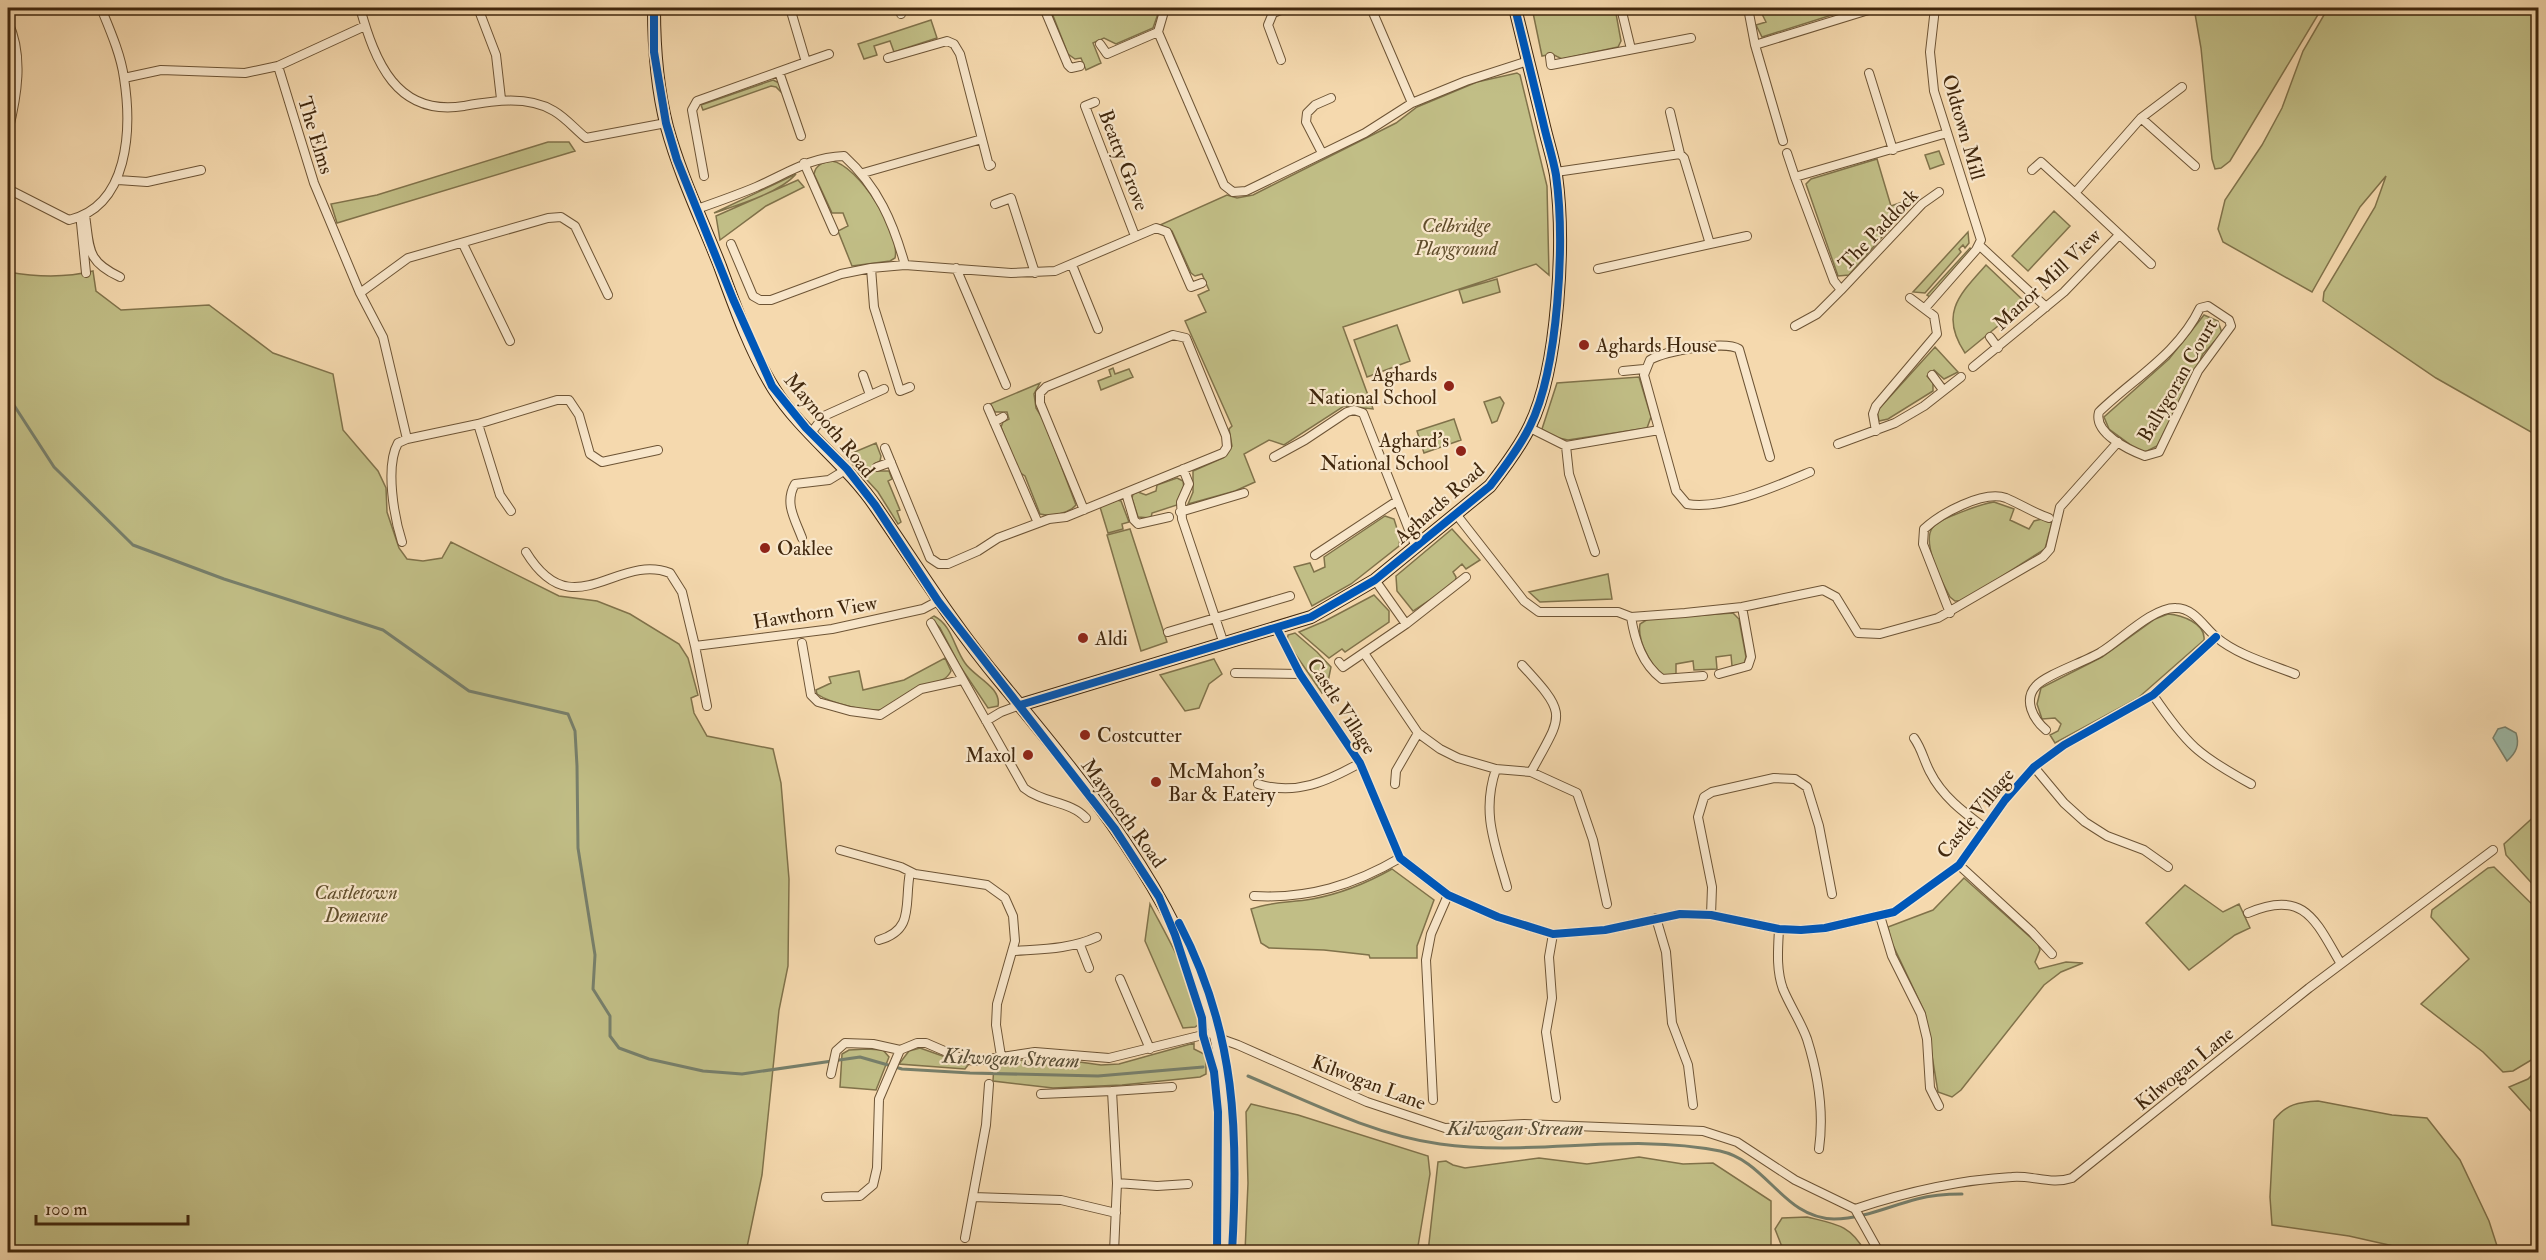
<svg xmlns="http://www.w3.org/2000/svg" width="2546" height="1260" font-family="'IM FELL Double Pica',serif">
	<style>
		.green { fill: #c1be86; stroke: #80724a; stroke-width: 1.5 }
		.water { fill: #9cbaa9; stroke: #777f6b; stroke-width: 1.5 }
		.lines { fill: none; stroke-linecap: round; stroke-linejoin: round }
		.stream { stroke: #777f6b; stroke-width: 3 }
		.street-casing { stroke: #6d5435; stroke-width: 10 }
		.secondary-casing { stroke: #40270d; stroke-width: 14 }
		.street { stroke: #f8e6ca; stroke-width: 8 }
		.secondary { stroke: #f8e6ca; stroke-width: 12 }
		.cycleway-casing { stroke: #f8e6ca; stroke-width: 11 }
		.cycleway { stroke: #0057b8; stroke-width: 8 }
		.poi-dot { fill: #8f2418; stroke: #f8e6ca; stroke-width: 2 }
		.labels { text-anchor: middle; stroke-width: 4.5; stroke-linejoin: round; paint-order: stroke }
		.street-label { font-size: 20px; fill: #40270d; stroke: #f8e6ca }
		.park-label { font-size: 20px; font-style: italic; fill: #604d2b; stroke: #f8e6ca }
		.poi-label { font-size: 20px; fill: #40270d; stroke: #f8e6ca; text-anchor: start }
		.water-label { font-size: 21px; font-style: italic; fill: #574c34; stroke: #f8e6ca }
	</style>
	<rect width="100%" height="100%" fill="#f5d9ae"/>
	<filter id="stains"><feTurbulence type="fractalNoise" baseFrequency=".00333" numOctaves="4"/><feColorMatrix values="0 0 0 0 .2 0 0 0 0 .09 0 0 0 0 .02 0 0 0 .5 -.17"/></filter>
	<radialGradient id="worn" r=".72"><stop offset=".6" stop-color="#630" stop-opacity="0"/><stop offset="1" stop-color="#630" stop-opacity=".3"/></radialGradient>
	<path class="green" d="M1050 8H1160L1153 28 1116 44 1104 38 1093 43 1101 63 1086 70 1081 58 1075 59 1068 54Z
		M1532 8H1615L1621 41 1618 47 1562 59 1552 54 1542 56Z
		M1759 8H1854L1762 37 1756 25 1766 22Z
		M2194 8H2322L2230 161 2221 168 2215 169 2212 159 2201 48Z
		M2328 8H2538V436L2436 378 2323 301 2324 292 2375 207 2386 176 2360 207 2312 292 2223 242 2218 229 2225 200 2262 145 2282 108 2303 51Z
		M931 20 937 38 894 52 890 41 874 46 877 55 864 59 858 44Z
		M1517 73 1520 75 1547 186 1549 275 1536 264 1343 327 1373 409 1344 406 1284 445 1269 440 1244 454 1255 482 1235 491 1188 504 1193 492V471L1223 458 1232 446 1229 429 1232 426 1185 321 1206 312 1198 295 1209 290 1202 274 1195 276 1191 273 1172 231 1160 225 1227 195 1237 198 1253 195 1396 123 1417 107 1477 82Z
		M773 80 779 83 782 93 776 87 771 86 703 110 701 105Z
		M548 142H569L575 151 337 223 331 204 377 195Z
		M1939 151 1944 164 1930 169 1925 155Z
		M1877 159 1891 206 1917 197 1849 275 1838 276 1806 184 1811 179Z
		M832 161C858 165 901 233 895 258L890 261 852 266 838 231 848 226 843 213H832L814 174C816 164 824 162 832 161Z
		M796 174C781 192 738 205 714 213Z
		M798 180 804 187 766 206 720 240 716 216Z
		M2054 211 2070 226 2028 271 2012 256Z
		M1968 232 1969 243 1965 248 1963 245 1959 249 1961 252 1925 293 1913 292Z
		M1970 248 1972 250 1930 297 1927 295Z
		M1986 265 2026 303 1965 353C1939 314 1959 295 1986 265Z
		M93 271 96 291 121 310 209 305 273 353 333 374 343 430 378 471 386 488 387 512 399 548 407 559 423 561 442 558 451 542 559 596 597 601 630 614 679 644 688 658 698 695 691 698 694 713 707 736 773 749 781 783 789 879 788 966 779 1010 762 1175 746 1252H8V272C37 277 65 278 93 271Z
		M1497 279 1500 292 1463 303 1459 290Z
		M2204 315 2218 321 2222 333 2203 354 2157 446 2145 452 2139 451 2109 429 2104 417 2169 359Z
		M1397 325 1410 361 1367 377 1354 340Z
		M1935 347 1958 372 1944 379 1934 370 1927 376 1933 383V391L1888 419 1879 421 1877 411Z
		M1113 368 1115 374 1129 369 1133 377 1101 390 1098 381 1111 376 1109 370Z
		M1639 377 1651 417 1647 428 1568 440 1554 437 1542 429 1557 383Z
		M1040 383 1034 394 1036 408 1044 421 1076 505C1068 514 1051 517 1040 514L1025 476 1019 472 1001 427 1003 422 1009 419 1007 412H995L990 404Z
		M1500 397 1504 403 1497 421 1492 423 1484 402Z
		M1454 419 1461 440 1424 453 1417 431Z
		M876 443 881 456 880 461 873 465 876 471H889L892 479 888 481 900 510 897 511 901 522 898 524 878 492 845 456Z
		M1177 478 1183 481 1184 488 1177 505 1152 513 1151 518 1138 517 1132 498 1133 494 1138 492 1146 495 1156 491 1157 485Z
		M1117 500 1121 501 1129 522 1122 524 1123 529 1108 533 1100 507Z
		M1994 502 2014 509 2010 520 2029 529 2034 521 2042 519 2052 522 2045 549 1963 601H1955L1950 597C1942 582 1921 541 1933 527 1938 521 1947 518 1954 515 1967 510 1980 504 1994 502Z
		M1385 516 1394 519 1400 538 1399 546 1351 584 1312 606 1294 567 1310 563 1314 572 1325 567 1324 557Z
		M1130 529 1167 642 1141 651 1107 535Z
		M1452 529 1480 560 1466 569 1462 564 1453 572 1456 577 1455 583 1413 611 1397 591 1396 576Z
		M1608 574 1612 599 1540 602 1529 592Z
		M1374 595 1389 611V622L1345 652 1342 649 1329 658 1299 632 1325 621Z
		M1733 613 1739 619 1746 657 1744 664 1732 666 1731 655 1716 657 1717 669 1694 670 1693 661 1676 664V676H1664C1651 667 1637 640 1640 624L1648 619Z
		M2168 614C2181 615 2206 623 2204 640L2138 698 2055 743 2050 735 2058 731 2061 724 2055 718 2042 719 2037 704 2041 688 2102 657 2155 619Z
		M934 616C952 625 954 648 965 663 974 677 1002 687 998 706L988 708 960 666 940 628 931 618Z
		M1295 633 1317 652 1331 667 1327 687 1322 693 1287 642 1288 635Z
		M945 658 951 671C945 683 935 681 924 685 908 690 897 702 884 709 872 714 828 702 817 694L816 690 831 683 829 677 859 671 863 690 904 680Z
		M1214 659 1222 674 1209 684 1199 708 1185 711 1160 675Z
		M2538 813V890L2506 855 2504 844Z
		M2494 867 2538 910V1056L2513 1071 2503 1072 2483 1052 2421 1004 2469 959 2431 917 2432 910 2488 868Z
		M1392 869 1434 900 1417 946V958H1370L1369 955 1324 950 1269 948 1261 943 1251 909C1274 901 1289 903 1312 899 1340 894 1367 883 1392 869Z
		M1964 878 2038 944 2040 950 2035 962 2039 969 2066 962 2083 963 2061 972 2044 985 1961 1090 1952 1097 1938 1092 1925 1013 1891 941 1888 927 1933 910Z
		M2185 885 2223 912 2239 904 2250 928 2235 935 2189 970 2146 923Z
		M1150 904C1162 928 1204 999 1199 1024L1195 1027 1183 1028 1145 941Z
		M1194 1043V1049L1206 1055V1074L1200 1077 1122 1085 1053 1088 993 1081 994 1064 1044 1057 1101 1065 1119 1064Z
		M920 1048 968 1065 965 1069 899 1064 909 1051Z
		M867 1049 883 1050 889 1057 876 1090 840 1087 842 1054 849 1050Z
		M2538 1069V1119L2509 1087 2528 1079Z
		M2318 1101 2392 1115 2427 1118 2460 1160 2489 1221 2499 1252H2420L2349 1236 2272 1225 2270 1197 2274 1120C2286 1104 2299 1102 2318 1101Z
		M1251 1104 1298 1115 1428 1156 1430 1174 1417 1252H1245L1248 1183 1246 1112Z
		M1639 1157 1683 1164 1713 1163 1771 1201V1252H1428L1438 1162 1446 1161 1453 1165 1465 1168 1539 1158 1587 1164Z
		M1807 1217C1836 1224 1851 1225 1865 1252H1784L1775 1229 1782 1218Z"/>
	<path class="water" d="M2505 727 2516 733C2520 745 2516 753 2507 761L2493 738 2498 729Z"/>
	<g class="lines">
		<path class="stream" d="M8 396 54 467 133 545 224 579 383 630 469 691 568 714 575 731 577 766 578 848 595 955 593 989 610 1016V1036L619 1048 649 1059 703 1071 742 1074 860 1057 902 1069 970 1073 1098 1076 1203 1067
			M1248 1076C1309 1102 1374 1135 1440 1144 1533 1157 1627 1132 1720 1151 1767 1161 1783 1218 1834 1219 1862 1219 1890 1206 1917 1199 1932 1195 1948 1194 1962 1194"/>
		<g class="street-casing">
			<path id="street" d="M360 8C375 61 396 117 464 106 493 101 527 95 554 111 566 118 576 130 586 138L666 123
				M478 8 496 55 501 99
				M900 8 901 14
				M1044 8 1068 65 1071 68 1080 66
				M1165 8 1158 32 1224 185 1233 192 1246 191 1365 133 1412 103 1466 81 1528 61
				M1371 8 1412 103
				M1621 8 1631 49
				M1748 8 1755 45
				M8 22C24 56 17 96 8 132
				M1100 44 1107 54 1158 32
				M1550 57 1551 65 1691 38
				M1281 60 1268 25 1273 13 1286 8
				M806 62 829 54
				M278 66 314 183 360 293 383 337 407 439
				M779 72 801 136
				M1869 73 1893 150
				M124 78 161 70 245 73 278 66 365 26
				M1095 102 1085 106 1135 236
				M1670 112 1680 154
				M2141 118 2195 166
				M982 139 989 166 991 165
				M1783 141 1755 45 1875 8
				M1322 153 1306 122 1307 113 1315 105 1331 98
				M1787 153 1795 177 1947 133
				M804 163 834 231
				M2032 170 2041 162 2075 193
				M1556 172 1680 154 1684 158 1710 244 1747 236
				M863 173 982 139 960 54 954 44 947 41 888 58
				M704 176 692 110 697 101 806 62 790 8
				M1795 177 1834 281 1841 290 1922 204 1939 192
				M118 180 147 182 201 170
				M8 189 69 220C129 206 132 129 124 78 121 55 110 30 101 8
				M995 204 1011 198 1035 273
				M697 209C717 202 737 195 756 187 786 174 810 157 844 156 878 187 893 222 905 265L1011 273 1055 271 1156 228 1167 232 1191 287 1202 283
				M85 215C90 249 86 261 120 277
				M81 223 86 273
				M463 244 510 341
				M731 244 753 296 760 300H771L841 274 871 268
				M1979 245 2046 307
				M2151 264 2075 193 2141 118 2182 87
				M905 265 871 268 874 307 900 391 910 387
				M1072 265 1098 329
				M956 268 1006 385
				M1598 269 1710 244
				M360 293 408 258 548 218 561 217 575 226 608 295
				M2208 306 2229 320 2231 326 2198 371 2159 452 2145 456C2129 450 2093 433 2099 412 2134 378 2178 354 2200 308Z
				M1926 307 1976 250 1981 240 1934 91 1930 52 1935 8
				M1795 326 1817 314 1841 290
				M1990 337 1998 348
				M1973 367 2064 292 2119 235
				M1623 371 1644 369
				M863 375 870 395
				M1932 375 1943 390
				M988 408 1038 523
				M994 422 1003 417
				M478 424 500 495 511 511
				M1530 428 1566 446 1569 474 1595 552
				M1876 431 1873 414 1876 406 1937 334 1934 316 1910 298
				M811 433 824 416 884 389
				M1838 444 1895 423 1924 406 1961 377
				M1566 446 1659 430
				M885 448 930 558 939 564H948L978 551 998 538 1049 519 1066 517 1223 453 1227 447 1226 436 1186 338 1173 335 1046 387 1040 393V403L1084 510
				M1274 457 1305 440 1347 412 1354 410 1363 413 1415 545
				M1770 457 1739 349C1725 340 1664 351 1650 360L1644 375 1676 491 1687 504C1723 510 1777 486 1810 472
				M877 467 891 462
				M1183 469 1189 484 1181 502 1182 519 1224 644
				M1126 493 1134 520 1138 524 1169 517
				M1180 512 1244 493
				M1456 514 1524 601 1539 612H1618L1631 617 1685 613 1742 607 1823 590 1836 597 1858 633 1880 634 1938 618 2043 557 2050 549 2060 507 2118 442
				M802 538C795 519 784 503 795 484L829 480 847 469
				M402 542C394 517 385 466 398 443L407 439 478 424 557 400H569L579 415 590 454 602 462 658 450
				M526 552C573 629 617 552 670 573L682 592 695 646 832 629 923 609 938 601
				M1315 555 1397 501
				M1375 580 1406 624
				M1950 613 1923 544 1924 529C1940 514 1983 490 2006 498 2020 504 2034 513 2049 518
				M1631 617C1635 641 1642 664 1662 679L1703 676
				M931 623 1024 788C1042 803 1071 801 1086 818
				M1277 629 1300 674 1360 763 1400 858 1448 895 1498 917 1553 934 1605 930 1680 914 1711 915 1779 929 1801 930 1825 928 1894 912 1959 865 2005 800 2034 767 2064 745 2153 695 2216 637
				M1168 632 1290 596
				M802 643 811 695 818 702 850 711 880 715 921 689 962 680
				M695 646 707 706
				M1364 653 1418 733 1440 749 1458 758 1496 769 1531 772 1577 793 1593 840 1607 904
				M1339 662 1343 667 1406 624 1466 577
				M1522 665C1569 716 1563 713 1531 772
				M1235 673 1300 674
				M1719 674 1748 666 1751 657 1742 607
				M2153 695C2187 745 2198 755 2251 784
				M986 721 1001 712 1020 705
				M2046 730C2033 719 2023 700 2036 686 2045 675 2087 661 2101 652 2121 640 2153 607 2176 608 2194 608 2204 627 2216 637 2237 655 2270 664 2295 674
				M1914 738C1922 749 1924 761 1930 772 1942 796 1963 812 1985 828
				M2034 767 2064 803 2085 822 2107 836 2144 850 2168 867
				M1496 769C1481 813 1495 844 1507 887
				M1258 784C1296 796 1328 781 1360 763
				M1395 784 1396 771 1418 733
				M840 850 901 867 915 874 987 885 1005 898 1013 916 1015 941 997 1004 996 1025 1001 1056
				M1959 865 2032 932 2052 954
				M1254 896C1308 899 1354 885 1400 858
				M2248 913C2305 888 2316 922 2341 964
				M1711 915 1712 887 1698 817 1704 797 1712 792 1774 778 1795 779 1807 787 1819 826 1832 894
				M1880 916 1892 956 1921 1014 1927 1039 1930 1088 1939 1106
				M1656 918 1666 952 1672 1023 1688 1065 1693 1105
				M1779 929C1778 949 1776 970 1783 989 1790 1006 1801 1022 1807 1039 1818 1074 1824 1113 1819 1149
				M1553 934 1549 957 1552 998 1546 1032 1556 1098
				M879 940C915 930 904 904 910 872
				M1080 945 1089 968
				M1015 951C1044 949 1070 949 1097 937
				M1120 979 1150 1049
				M1217 1042 1224 1040 1238 1045 1367 1102 1445 1128 1524 1124 1703 1131 1737 1142 1795 1180 1855 1209 1879 1252
				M831 1074 836 1051 845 1043 873 1044 900 1050 917 1043H926L963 1059 975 1061 1035 1052 1109 1058 1215 1032
				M1112 1091 1172 1087
				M1041 1094 1112 1091 1117 1183 1114 1252
				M1433 1100 1426 960 1431 934 1448 895
				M1117 1183 1157 1186 1188 1184
				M826 1197 860 1196 873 1185 877 1168 879 1099 900 1050
				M973 1197 1061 1200 1116 1213
				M1855 1209C1906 1192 1958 1180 2012 1177 2033 1175 2051 1185 2072 1178L2309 988 2493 850
				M965 1238 986 1125 989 1084"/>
		</g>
		<g class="secondary-casing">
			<path id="secondary" d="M654 8C654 47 657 88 667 127 680 175 702 220 720 266 735 307 751 352 774 389 802 433 847 464 876 507 916 565 953 625 999 680 1082 781 1171 886 1210 1013 1233 1091 1230 1173 1226 1252
				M1020 705 1311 617 1375 580 1490 486C1504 468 1520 447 1530 426 1559 367 1565 240 1556 175 1553 158 1547 140 1543 122 1534 84 1524 46 1515 8"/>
		</g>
		<use href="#street" class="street"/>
		<use href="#secondary" class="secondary"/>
		<g class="cycleway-casing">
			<path id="cycleway" d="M654 8V52L666 123 677 160 733 299 772 386 806 428 847 469 875 505 938 601 1115 829 1159 897 1175 935 1202 1018 1203 1035 1214 1072 1218 1112 1217 1252
				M1277 629 1300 674 1360 763 1400 858 1448 895 1498 917 1553 934 1605 930 1680 914 1711 915 1779 929 1801 930 1825 928 1894 912 1959 865 2005 800 2034 767 2064 745 2153 695 2216 637
				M1020 705 1311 617 1375 580 1490 486C1504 468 1520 447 1530 426 1559 367 1565 240 1556 175 1553 158 1547 140 1543 122 1534 84 1524 46 1515 8
				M1179 923C1236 1032 1239 1133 1232 1252"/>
		</g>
		<use href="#cycleway" class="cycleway"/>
	</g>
	<g class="poi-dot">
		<circle cx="1584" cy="345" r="6"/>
		<circle cx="1449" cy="386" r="6"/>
		<circle cx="1461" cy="451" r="6"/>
		<circle cx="765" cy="548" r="6"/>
		<circle cx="1083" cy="638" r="6"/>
		<circle cx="1085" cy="735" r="6"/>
		<circle cx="1028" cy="755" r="6"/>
		<circle cx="1156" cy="782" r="6"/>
	</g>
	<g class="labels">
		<g class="street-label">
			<text transform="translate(1964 127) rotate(74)" y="7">Oldtown Mill</text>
			<text transform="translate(316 135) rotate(73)" y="7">The Elms</text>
			<text transform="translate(1124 160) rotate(69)" y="7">Beatty Grove</text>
			<text transform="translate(1878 229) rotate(-46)" y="7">The Paddock</text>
			<text transform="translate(2047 279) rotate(-43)" y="7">Manor Mill View</text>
			<text transform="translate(2177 380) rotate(-60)" y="7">Ballygoran Court</text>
			<text transform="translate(830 425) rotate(50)" y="7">Maynooth Road</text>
			<text transform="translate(1439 503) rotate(-41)" y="7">Aghards Road</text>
			<text transform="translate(815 612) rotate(-9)" y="7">Hawthorn View</text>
			<text transform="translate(1342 706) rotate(57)" y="7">Castle Village</text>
			<text transform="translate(1124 813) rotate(54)" y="7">Maynooth Road</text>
			<text transform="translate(1975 813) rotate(-51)" y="7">Castle Village</text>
			<text transform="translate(2184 1068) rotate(-39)" y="7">Kilwogan Lane</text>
			<text transform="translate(1369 1082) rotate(21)" y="7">Kilwogan Lane</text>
		</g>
		<g class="park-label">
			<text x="1456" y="232">Celbridge<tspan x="1456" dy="23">Playground</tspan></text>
			<text x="356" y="899">Castletown<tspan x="356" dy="23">Demesne</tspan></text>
		</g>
		<g class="poi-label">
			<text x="1596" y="352">Aghards House</text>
			<text x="1437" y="381" text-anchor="end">Aghards<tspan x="1437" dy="23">National School</tspan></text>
			<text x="1449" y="447" text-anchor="end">Aghard's<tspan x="1449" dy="23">National School</tspan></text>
			<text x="777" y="555">Oaklee</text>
			<text x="1095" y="645">Aldi</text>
			<text x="1097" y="742">Costcutter</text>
			<text x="1016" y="762" text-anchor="end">Maxol</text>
			<text x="1168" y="778">McMahon’s<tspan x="1168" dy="23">Bar &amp; Eatery</tspan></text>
		</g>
		<g class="water-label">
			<text transform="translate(1011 1058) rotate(2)" y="7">Kilwogan Stream</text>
			<text x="1515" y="1135">Kilwogan Stream</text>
		</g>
	</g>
	<rect width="2546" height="1260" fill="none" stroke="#f5d9ae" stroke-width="30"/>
	<rect x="9" y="9" width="2528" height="1242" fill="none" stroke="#40270d" stroke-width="3"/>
	<rect x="15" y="15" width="2516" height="1230" fill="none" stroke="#40270d" stroke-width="1.5"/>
	<path d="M36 1215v9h152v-9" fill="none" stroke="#40270d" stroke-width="3"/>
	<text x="45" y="1215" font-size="18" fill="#40270d" stroke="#f8e6ca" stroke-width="4.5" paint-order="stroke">100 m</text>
	<rect width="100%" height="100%" filter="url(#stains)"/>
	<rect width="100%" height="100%" fill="url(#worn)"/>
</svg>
